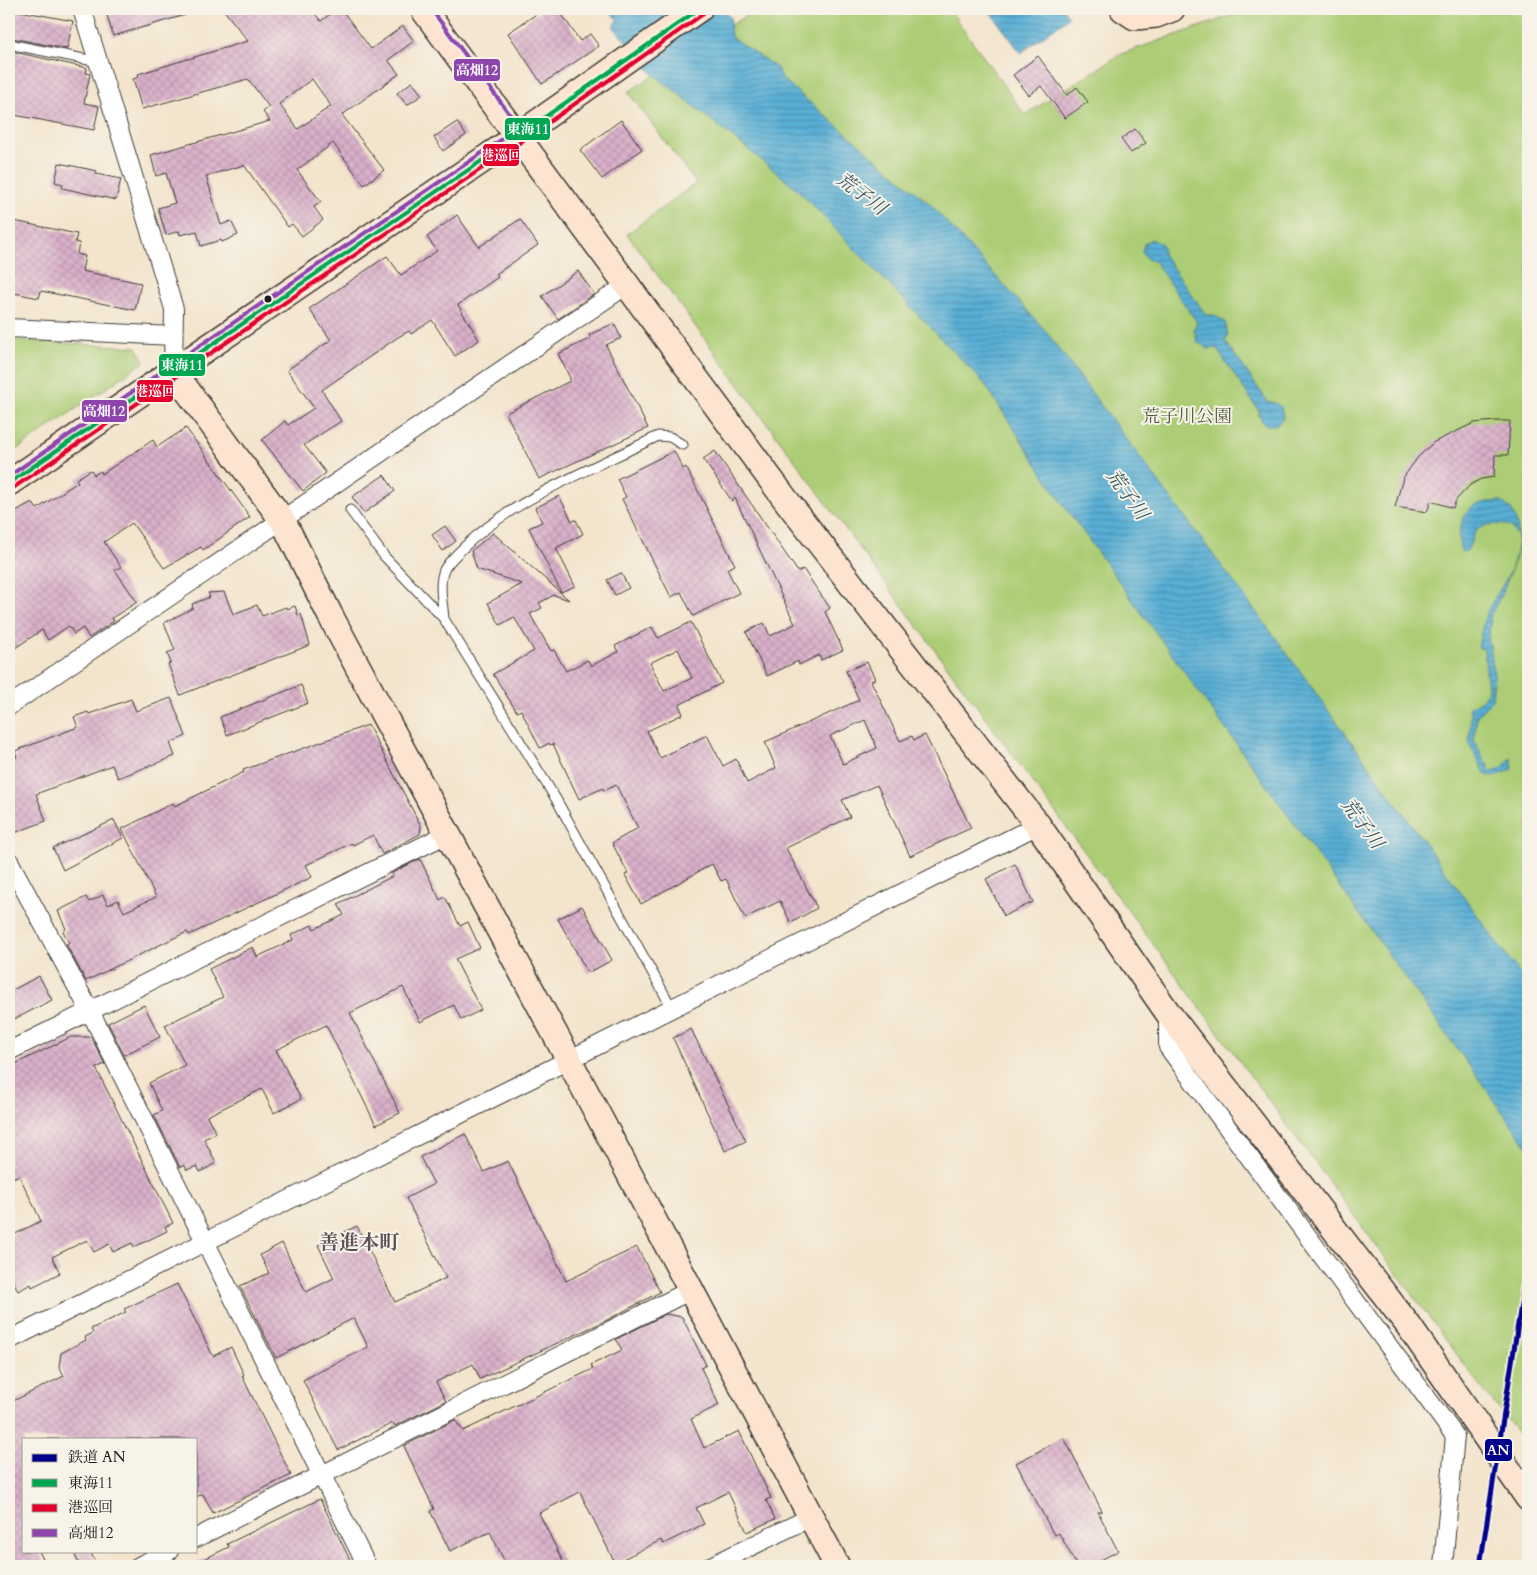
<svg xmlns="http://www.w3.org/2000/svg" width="1537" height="1575" font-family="Cardo,'Noto Serif JP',serif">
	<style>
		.park { fill: #accd75; stroke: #647448 }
		.water { fill: url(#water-rules); stroke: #3a6678 }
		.building { fill: url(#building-cross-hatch); fill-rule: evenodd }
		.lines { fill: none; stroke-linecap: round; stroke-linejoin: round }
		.lane-casing { stroke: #3c3a36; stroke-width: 11 }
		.street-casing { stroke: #3c3a36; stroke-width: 20 }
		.secondary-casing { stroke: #3c3a36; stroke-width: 28 }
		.lane { stroke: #fff; stroke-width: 9 }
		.street { stroke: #fff; stroke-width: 18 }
		.secondary { stroke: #fde4d1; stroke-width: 25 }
		.bus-1-casing { stroke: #f7f3e8; stroke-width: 8 }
		.bus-2-casing { stroke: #f7f3e8; stroke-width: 8 }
		.bus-3-casing { stroke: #f7f3e8; stroke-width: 8 }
		.bus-1 { stroke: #00a651; stroke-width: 4 }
		.bus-2 { stroke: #e4002b; stroke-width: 4 }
		.bus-3 { stroke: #8e44ad; stroke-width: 4 }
		.rail-1-casing { stroke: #f7f3e8; stroke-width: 9 }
		.rail-1 { stroke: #00008b; stroke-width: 5 }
		.bus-dot { fill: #1c1c1c; stroke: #f7f3e8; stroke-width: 2 }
		.labels { text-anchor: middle; stroke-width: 4; stroke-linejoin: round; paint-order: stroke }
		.park-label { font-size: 18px; fill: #4e5a3b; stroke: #f7f3e8 }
		.water-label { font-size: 19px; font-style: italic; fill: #345766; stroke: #f7f3e8 }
		.quarter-label { font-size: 20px; font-weight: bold; fill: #5e5059; stroke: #f7f3e8 }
		.line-badge { stroke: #f7f3e8; stroke-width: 2 }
		.badge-label { font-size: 14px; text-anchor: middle; font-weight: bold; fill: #fff }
	</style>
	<defs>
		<pattern id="water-rules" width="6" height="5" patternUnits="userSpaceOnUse" patternTransform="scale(1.25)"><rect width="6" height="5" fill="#58afd5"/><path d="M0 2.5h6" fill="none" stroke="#488eac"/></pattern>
		<pattern id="building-cross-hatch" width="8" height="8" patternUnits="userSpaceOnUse" patternTransform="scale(1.25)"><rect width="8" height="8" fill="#dab0ca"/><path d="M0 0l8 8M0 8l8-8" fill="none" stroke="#ba97ad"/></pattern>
	</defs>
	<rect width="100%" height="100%" fill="#f7f3e8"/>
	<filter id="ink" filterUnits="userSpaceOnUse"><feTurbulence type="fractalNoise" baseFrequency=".02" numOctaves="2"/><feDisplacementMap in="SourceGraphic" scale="10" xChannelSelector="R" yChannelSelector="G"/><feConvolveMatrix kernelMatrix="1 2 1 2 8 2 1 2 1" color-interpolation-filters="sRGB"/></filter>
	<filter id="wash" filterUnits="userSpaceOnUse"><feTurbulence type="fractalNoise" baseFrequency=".0096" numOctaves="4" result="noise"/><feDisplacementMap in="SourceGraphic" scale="20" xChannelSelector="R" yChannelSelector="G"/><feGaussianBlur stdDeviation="1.12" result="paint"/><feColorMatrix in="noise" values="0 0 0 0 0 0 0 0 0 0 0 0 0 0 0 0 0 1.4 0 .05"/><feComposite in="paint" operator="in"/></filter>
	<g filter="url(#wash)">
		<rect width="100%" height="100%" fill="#f3e4cc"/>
		<path class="park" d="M756 9H949L1025 115 1121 54 1251 9H1528V1445L1484 1391 627 234 696 183 628 92Z
			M9 340 137 347 144 362 9 455Z"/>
		<path class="water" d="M605 9H721L730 17 731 37 777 68 781 78 931 205 1043 328 1281 645 1528 985V1147L1065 507 984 383 796 188 651 72 613 26 618 19Z
			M988 9H1063L1069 17 1021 53Z
			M1151 239 1162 244 1163 254 1206 315H1214L1225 322 1228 335 1225 341 1268 402H1273L1281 407 1283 416C1280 425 1273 427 1264 424L1259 416V411L1216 348 1208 349 1197 342 1194 329 1197 322 1154 261 1147 259 1142 252 1144 244Z
			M1499 501C1537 517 1509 583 1491 614L1488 644H1490L1494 675 1492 700 1477 716 1474 740 1491 772 1502 768 1511 758 1513 769 1496 776 1486 775 1469 743 1471 715 1469 708 1483 699 1488 690 1484 650 1478 647C1481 636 1482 623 1487 612 1500 586 1518 568 1519 537L1510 526C1497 523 1479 522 1473 537 1470 543 1470 547 1466 552L1461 551C1457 536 1460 518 1472 507 1479 502 1491 502 1499 501Z"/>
		<g id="blocks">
			<path class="building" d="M9 9 73 21 67 49 12 38 13 32 9 31Z
				M129 9H191L192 13 113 36 107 15Z
				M223 9H311L321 21 337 9H341L371 49 403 26 414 41 388 60 399 74 342 115 384 170 364 185 333 143 297 170 321 202 314 207 323 220 302 236 292 224 288 227 244 165 206 176 221 225 231 221 238 235 222 242 221 240 201 246 197 231 180 235 179 231 166 235 158 208 175 203 166 173 156 176 151 155 270 121 263 112 269 107 248 79 142 109 133 79 139 77 138 74 248 41ZM312 79 331 106 298 129 279 104Z
				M544 9H558L580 41 590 34 599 46 542 84 508 33Z
				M10 51 87 68 86 73 90 74 84 103 99 106 94 130 9 114Z
				M1038 56 1067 95 1077 87 1088 102 1065 118 1041 86 1029 95 1013 75Z
				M412 82 422 95 407 105 397 93Z
				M621 120 642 149 602 179 580 150Z
				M457 122 466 135 443 151 434 137Z
				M1135 129 1146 143 1131 153 1121 139Z
				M59 163 97 171 96 174 121 179 116 200 62 188 63 184 55 182Z
				M457 215 479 247 520 219 538 245 496 274 498 277 458 305 479 340 455 356 432 320 411 334 409 331 398 337 322 390 341 421 304 445 326 473 303 491 262 440 285 421 288 425 314 408 287 370 331 340 309 309 387 256 401 275 437 251 427 237Z
				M9 220 77 234 75 242 79 243 77 254 85 256 82 271 141 283 135 310 41 291 39 298 9 292Z
				M578 271 594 294 558 319 542 296Z
				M614 323 621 338 606 345 648 428 539 479 506 413 570 381V378L558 354 591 338 589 335Z
				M1495 421H1510L1508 455H1495L1494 477 1481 479 1470 485 1456 500 1453 508 1431 501 1427 512 1395 507 1403 478 1418 457 1434 442 1474 423Z
				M186 428 250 517 203 550 201 547 164 568 132 523 104 542 121 567 115 570 137 602 112 618 114 621 89 638 83 628 74 634 69 626 48 640 42 630 9 652V541L12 538 9 533V515L32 502 37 509 78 482 76 479 91 470 94 475 101 471 102 474 153 440 157 447Z
				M674 451 683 469 686 467 735 565 727 569 739 593 693 616 681 592 671 597 622 499 626 497 617 479Z
				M715 451 798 572 803 569 830 608 825 612 843 650 821 660 819 655 799 665 798 661 767 676 746 632 764 623 770 636 795 624 735 498 732 501 703 459Z
				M384 475 395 491 364 513 352 497Z
				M559 496 572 521 576 520 583 534 556 548 575 586 561 592 529 528 542 522 535 508Z
				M445 526 456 541 443 551 432 535Z
				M493 533 569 600 554 595 539 603 542 608 530 614 551 651 554 650 566 671 588 660 591 666 618 652 615 646 652 627 658 638 691 622 722 683 679 705 683 714 647 731 660 758 707 735 723 766 736 759 747 783 776 768 765 742 859 700 846 671 867 662 875 679 871 681 900 741 912 736 914 740 925 735 971 828 910 856 877 785 842 800 850 817 786 848 817 908 791 923 780 901 745 918 726 879 721 881 712 864 641 904 625 875 628 873 612 843 638 828 616 785 604 791 603 788 579 799 553 744 550 745 549 743 540 748 521 710 517 712 493 674 534 651 514 617 500 625 488 603 522 584 477 569 471 551ZM678 649 692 678 664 691 650 663ZM865 720 877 748 843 764 830 736Z
				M621 573 629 588 615 595 607 580Z
				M224 592 233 614 257 605 262 616 286 607 287 609 295 606 298 615 301 614 310 645 180 695 168 664 171 663 167 653 175 650 164 623 193 608 192 604 210 597 208 593Z
				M301 685 308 703 227 735 220 717Z
				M171 698 186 736 170 743 175 756 118 778 112 765 36 794 46 821 9 835V761L17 757 15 751 78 727 74 717 88 712 89 714 131 699 136 711Z
				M368 725 421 826 420 834 382 854 373 835 353 845 352 843 306 865 312 877 189 935 187 932 176 937 86 981 66 944 69 943 63 931 66 929 58 911 86 897 89 902 103 895 108 905 118 900 124 912 156 897 122 829 173 803 175 806 244 772 243 770Z
				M114 820 123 838 63 870 53 848Z
				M420 859 440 900 445 897 460 926 468 922 480 948 455 959 481 1010 461 1020 454 1005 420 1022 403 987 350 1013 400 1113 376 1125 326 1025 276 1050 301 1099 274 1113 262 1089 207 1116 216 1133 204 1139 216 1163 200 1172 197 1166 187 1170 184 1165 180 1167 154 1115 162 1111 149 1083 185 1065 165 1025 223 997 209 969 253 947 257 957 293 940 291 935 312 925 314 929 344 915 338 904 393 876 392 873Z
				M1015 864 1033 902 1004 916 986 879Z
				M582 906 612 960 588 973 558 919Z
				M39 976 52 1000 15 1019 9 1007V992Z
				M144 1005 160 1037 124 1055 108 1023Z
				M691 1029 746 1141 725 1151 673 1038Z
				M71 1037H91L105 1064 96 1068 173 1223 165 1227 167 1231 134 1247 132 1243 113 1252 109 1244 94 1252 87 1240 52 1257 60 1273 32 1287 31 1284 18 1291 9 1272V1237L41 1221 19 1175 9 1180V1067Z
				M465 1134 484 1172 508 1161 566 1281 637 1247 660 1292 607 1320 480 1379 473 1364 436 1382 446 1401 395 1426 393 1423 338 1450 303 1380 368 1347 354 1318 276 1358 240 1286 269 1273 260 1255 282 1243 306 1292 334 1278 318 1245 357 1226 395 1302 446 1278 406 1198 434 1184 420 1157Z
				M177 1284 213 1356 231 1347 244 1375 242 1376 291 1475 213 1513 203 1494 196 1497V1439H24V1551H39L46 1566H9V1403L64 1376 59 1366 61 1353 86 1340 85 1337 93 1333 91 1329 126 1312 124 1309Z
				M666 1314 682 1317 706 1365 701 1368 719 1405 691 1419 704 1448 739 1431 771 1498 766 1500 775 1519 747 1532 728 1492 696 1508 704 1524 663 1544 661 1540 615 1563 580 1492 539 1513 565 1566H507L490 1532 450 1551 430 1511 434 1509 404 1446 455 1420 463 1431 593 1369 591 1365 622 1350 616 1339Z
				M1064 1438 1102 1511 1098 1512 1118 1551 1089 1566H1077L1059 1533 1054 1535 1016 1463Z
				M320 1499 353 1566H190L229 1547 227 1544Z
				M73 1551H90L97 1566H80Z"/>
		</g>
	</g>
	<g filter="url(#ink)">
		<use href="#blocks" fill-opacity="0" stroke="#3c3a36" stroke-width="1"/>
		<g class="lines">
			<g class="lane-casing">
				<path id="lane" d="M9 44 99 62
					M350 510 384 556 444 619
					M672 1008 556 799 444 619C443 604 438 585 444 570 448 562 455 556 461 550 513 498 593 469 658 436L670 437 683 445"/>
			</g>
			<g class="street-casing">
				<path id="street" d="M82 9 174 309 173 371
					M9 328 173 336
					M9 706 628 284
					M9 861 90 1011 367 1566
					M1168 1013V1047L1455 1436 1443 1566
					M9 1051 447 834
					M9 1340 1038 825
					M196 1538 691 1290
					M139 1566 169 1551
					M711 1566 811 1517"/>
			</g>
			<g class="secondary-casing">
				<path id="secondary" d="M423 9 786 500 1038 825 1168 1013 1408 1325 1528 1498
					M1123 9 1135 17 1156 15 1172 9
					M173 371 283 521 330 615 569 1060 837 1566
					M9 483 518 136 699 9"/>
			</g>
			<use href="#lane" class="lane"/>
			<use href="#street" class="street"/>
			<use href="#secondary" class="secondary"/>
			<g class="bus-1-casing">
				<path id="bus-1" d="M9 483 518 136 699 9"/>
			</g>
			<g class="bus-2-casing">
				<path id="bus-2" d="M13 488 522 141 703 14"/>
			</g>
			<g class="bus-3-casing">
				<path id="bus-3" d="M431 9 523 132
					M9 476 514 131"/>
			</g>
			<use href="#bus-1" class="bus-1"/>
			<use href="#bus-2" class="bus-2"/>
			<use href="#bus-3" class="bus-3"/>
			<g class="rail-1-casing">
				<path id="rail-1" d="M1480 1566 1528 1260"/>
			</g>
			<use href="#rail-1" class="rail-1"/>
		</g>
	</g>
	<circle class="bus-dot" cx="268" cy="299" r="4.5"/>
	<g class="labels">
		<g class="park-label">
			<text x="1187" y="422">荒子川公園</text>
		</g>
		<g class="water-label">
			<text transform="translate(862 193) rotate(37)" y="7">荒子川</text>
			<text transform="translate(1128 494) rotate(54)" y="7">荒子川</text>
			<text transform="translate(1363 823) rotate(54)" y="7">荒子川</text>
		</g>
		<g class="quarter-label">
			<text x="359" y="1249">善進本町</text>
		</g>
	</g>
	<g class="line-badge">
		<rect x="453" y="58" width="48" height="24" rx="5" fill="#8e44ad"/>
		<rect x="504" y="117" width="47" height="24" rx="5" fill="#00a651"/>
		<rect x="482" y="143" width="38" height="24" rx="5" fill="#e4002b"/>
		<rect x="158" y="353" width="48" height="24" rx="5" fill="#00a651"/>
		<rect x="136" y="379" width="38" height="24" rx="5" fill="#e4002b"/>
		<rect x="81" y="399" width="47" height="24" rx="5" fill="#8e44ad"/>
		<rect x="1484" y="1438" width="29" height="24" rx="5" fill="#00008b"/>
	</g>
	<g class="badge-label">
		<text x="477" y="75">高畑12</text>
		<text x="528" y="134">東海11</text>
		<text x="501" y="160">港巡回</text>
		<text x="182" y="370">東海11</text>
		<text x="155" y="396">港巡回</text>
		<text x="104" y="416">高畑12</text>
		<text x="1498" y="1455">AN</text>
	</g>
	<rect width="1537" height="1575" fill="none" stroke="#f7f3e8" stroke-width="30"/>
	<rect x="22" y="1438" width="175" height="115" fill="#f7f3e8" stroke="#9f9d96"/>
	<rect x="32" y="1454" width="25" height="8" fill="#00008b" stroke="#9f9d96"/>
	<text x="68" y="1462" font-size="15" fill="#1c1c1c">鉄道 AN</text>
	<rect x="32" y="1479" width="25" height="8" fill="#00a651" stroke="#9f9d96"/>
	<text x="68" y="1488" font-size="15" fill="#1c1c1c">東海11</text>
	<rect x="32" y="1504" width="25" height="8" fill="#e4002b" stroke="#9f9d96"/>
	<text x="68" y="1512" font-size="15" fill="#1c1c1c">港巡回</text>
	<rect x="32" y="1529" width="25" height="8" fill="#8e44ad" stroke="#9f9d96"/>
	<text x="68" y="1538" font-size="15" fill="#1c1c1c">高畑12</text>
</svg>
